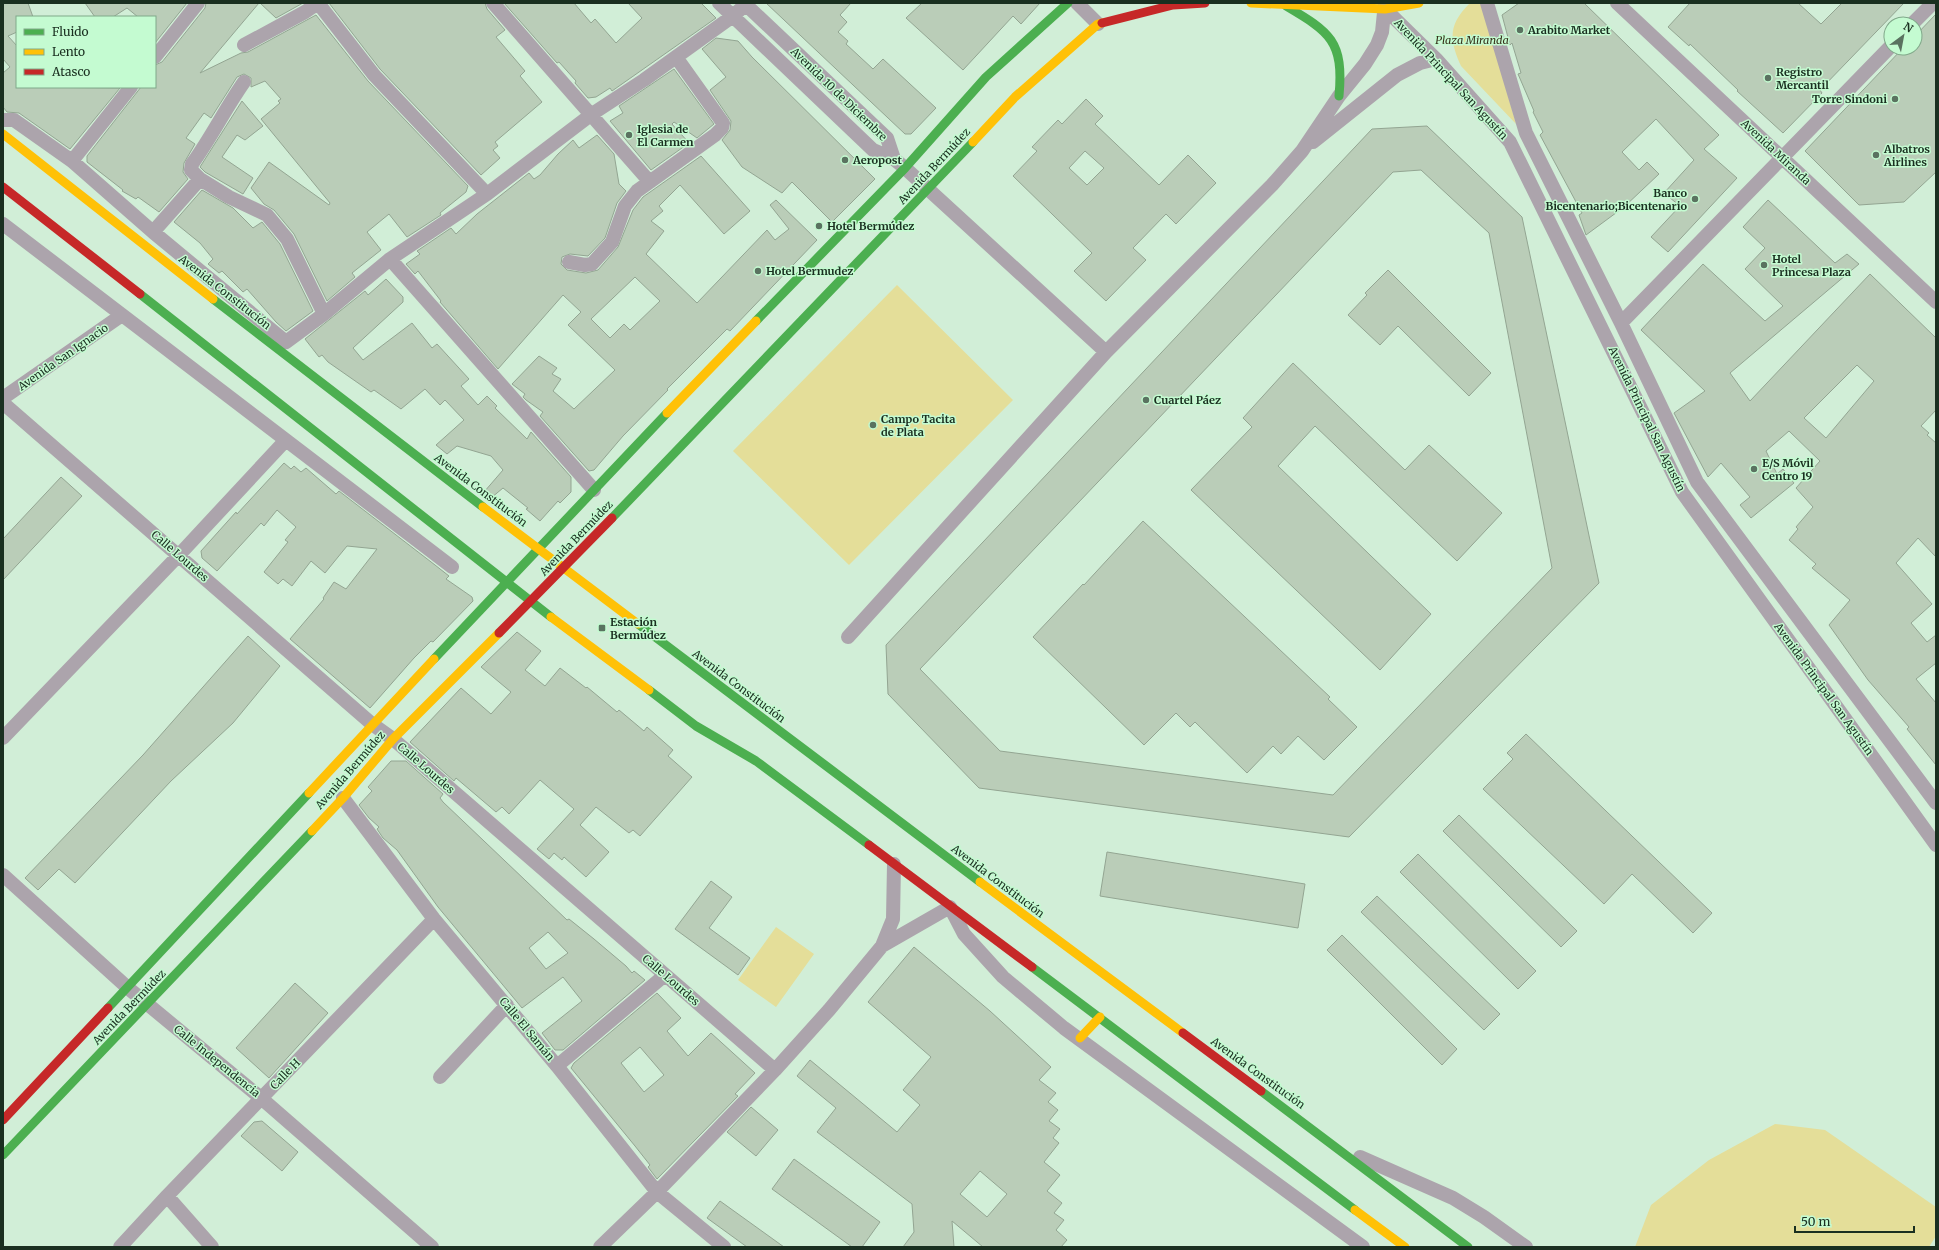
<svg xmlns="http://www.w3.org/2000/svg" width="1939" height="1250" font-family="Merriweather,serif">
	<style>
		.green { fill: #e4de99 }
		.building { fill: #bacdb8; stroke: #93a592; fill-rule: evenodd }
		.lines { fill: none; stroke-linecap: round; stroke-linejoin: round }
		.street { stroke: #aca4ac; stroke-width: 14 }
		.fast { stroke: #4caf50; stroke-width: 9 }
		.slow { stroke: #ffc107; stroke-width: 9 }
		.jam { stroke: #c62828; stroke-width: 9 }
		.poi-dot { fill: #5a7260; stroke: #c4fbd1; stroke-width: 1.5 }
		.labels { text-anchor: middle; stroke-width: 3; stroke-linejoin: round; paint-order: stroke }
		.poi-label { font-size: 11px; font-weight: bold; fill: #1a2f20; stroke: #c4fbd1; text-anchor: start }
		.park-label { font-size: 11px; font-style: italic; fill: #362f19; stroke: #c4fbd1 }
		.street-label { font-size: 11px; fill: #1a2f20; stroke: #c4fbd1 }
	</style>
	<rect width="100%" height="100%" fill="#d1eed7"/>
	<path class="green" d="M1470 3H1482L1516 124 1461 66C1449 39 1448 25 1470 3Z
		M897 285 1013 400 849 565 733 451Z
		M776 927 814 954 776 1007 738 980Z
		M1775 1124 1825 1130 1936 1207V1236L1929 1247H1635L1651 1205 1709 1160Z"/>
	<path class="building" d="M3 3H28L33 17H17V32L8 36 17 46V87L120 88 70 149 19 113 7 112 3 107V73L10 67 3 59Z
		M85 3H187L155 43V17H138L127 8 113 17H95Z
		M206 3H259L200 73 241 53 248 52 316 15 368 81 468 186 466 192 440 213 441 215 407 237 389 214 367 232 381 250 352 273 355 277 327 301 294 234 274 210 264 204 251 188 269 162 329 205 330 203 261 119 280 103 278 101 281 99 265 81 251 87V78L244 74 237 77 211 118 204 113 186 138 195 144 184 163 183 172 188 179 159 212 138 197 136 199 122 191 123 190 87 162V156L141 87H155V65L162 62 205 8Z
		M260 3H303L276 18Z
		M329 3H485L487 9 505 30 496 37 525 71 520 76 542 102 495 142 498 146 493 150 500 158 481 175 380 69Z
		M504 3H574L591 23 595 19 616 43 642 18 628 3H701L716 18 612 91 610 88 596 97 588 98 575 83 576 81 559 62 557 63Z
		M766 3H851L840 15 847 22 838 32 848 41 846 44 873 69 883 59 936 108 911 134H905Z
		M922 3H1040L1021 24 1013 16 963 70 906 18Z
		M1519 3H1584L1719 135 1704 149 1737 178 1668 252 1651 237 1680 206 1664 193 1694 160 1656 119 1622 152 1639 170 1647 162 1659 174 1624 207 1586 235 1579 215 1582 213 1540 135 1543 132 1533 112 1534 111 1518 74 1521 73 1512 43 1510 45 1502 15Z
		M1690 3H1798L1821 24 1842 3H1904L1820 90 1822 93 1783 133 1737 91 1738 90 1690 44 1689 46 1668 27Z
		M1936 14V172L1904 202 1859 205 1805 151 1903 48H1915V36Z
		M716 38 738 41 752 57 875 179 832 222 792 182 782 193 742 167 722 140 730 130 731 121 710 90 726 77 702 49Z
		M674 69 714 124 697 138 674 122 672 124 689 143 651 170 610 121 623 113 619 106Z
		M1086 99 1103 116 1095 124 1159 185 1188 155 1216 183 1176 224 1166 214 1133 248 1146 260 1106 301 1074 271 1092 253 1013 176 1037 151 1032 147 1058 120 1062 124ZM1085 151 1104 168 1087 185 1069 168Z
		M242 101 263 126 245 140 237 135 222 157 253 178 243 194 205 172 200 167Z
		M1427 126 1522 217 1599 583 1349 837 979 788 888 694 886 645 1372 129ZM1421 170 1489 233 1552 568 1333 795 1000 751 920 669 1393 172Z
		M597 135 614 154 619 184 626 191 617 203 605 238 588 256 570 254 562 257 561 264 567 270 586 273 598 270 618 247 633 210 643 197 701 156 750 211 724 234 680 185 659 206 663 211 651 221 664 231 646 254 697 303 767 230 775 240 789 229 770 205 776 200 817 240 730 331 727 329 667 389 668 390 623 436 594 470 589 471 540 416 543 412 526 400 523 397 525 394 512 384 539 356 557 368 552 374 561 379 553 391 574 409 615 370 568 325 581 312 563 295 498 369 440 302 441 301 418 271 415 274 406 264 420 254 417 251 451 228 456 234 477 214 529 173 534 179 540 175 558 154 573 140 579 148ZM635 277 660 301 630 330 624 324 610 338 591 319Z
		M202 190 233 208 253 228 262 222 280 244 313 311 286 331 276 322 247 289 243 292 222 271 219 273 208 264 213 259 200 243 174 222Z
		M1768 200 1835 263 1847 254 1859 264 1730 373 1750 401 1870 274 1936 338V410L1921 426 1929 433 1927 435 1936 443V557L1918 538 1896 563 1932 604 1911 623 1927 642 1936 635V663L1916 679 1936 703V765L1907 729 1909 727 1868 680 1829 625 1850 600 1812 568 1816 564 1789 540 1798 529 1796 527 1813 507 1796 488 1820 461 1789 431 1766 451 1777 474 1783 469 1794 483 1751 518 1740 505 1750 497 1721 463 1708 477 1674 413 1705 391 1641 330 1703 264 1765 321 1783 306 1745 269 1765 248 1743 227ZM1857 365 1874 381 1826 438 1804 418Z
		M1388 270 1491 373 1469 396 1398 326 1380 345 1348 315 1367 295 1365 293Z
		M386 279 403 297V302L353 348 363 360 412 323 432 348 437 344 469 379 461 386 478 405 487 396 497 406 495 408 527 439 531 432 571 477V492L560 503 558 501 540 521 526 509 528 508 503 488 491 498 484 492 503 470 491 456 457 446 447 454 436 445 464 420 445 400 440 405 425 389 401 409 374 390 371 392 328 362 322 355 319 357 305 339 365 291 368 295Z
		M1293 363 1405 470 1429 445 1502 513 1457 561 1315 426 1278 466 1431 614 1380 670 1191 490 1252 427 1243 418Z
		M284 463 291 469 294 466 301 472 306 468 336 494 339 491 435 565 449 576 446 579 472 597 473 601 433 642 431 641 414 658 370 708 290 639 324 599 323 598 334 582 346 589 377 549 347 546 325 573 311 561 292 586 283 579 278 584 264 572 288 542 285 540 296 527 277 510 264 526 261 523 217 571 202 558 201 551 236 512 237 514Z
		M61 477 82 496 3 580V539Z
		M1143 521 1330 697 1328 699 1357 727 1324 760 1298 736 1281 754 1273 746 1247 773 1195 722 1190 727 1176 713 1144 745 1033 637 1083 584 1084 585Z
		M517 632 541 651 525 670 545 686 560 668 586 688 587 687 617 712 619 710 644 731 647 727 673 750 668 756 692 777 640 836 633 830 629 833 596 807 580 825 609 852 586 877 564 857 562 860 554 853 549 859 537 849 574 809 540 780 509 814 502 807 496 812 456 778 454 781 410 742 461 688 491 714 511 692 481 667Z
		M248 636 280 666 233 723 171 781 75 883 59 869 38 890 25 878 143 755Z
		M1526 734 1712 913 1693 933 1632 874 1604 904 1483 789 1513 759 1507 753Z
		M391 761H406L443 794 440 798 443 802 567 920 569 919 594 939 626 966 632 973 634 971 645 980 563 1050H555L542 1033 582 1001 563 977 522 1008 438 907 397 850 383 838 377 829 379 827 369 818 359 805 372 791 368 787ZM548 932 568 953 546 969 529 948Z
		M1459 815 1577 931 1561 947 1443 831Z
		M1107 852 1305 884 1298 928 1100 896Z
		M1418 854 1536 971 1518 989 1400 872Z
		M711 881 732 897 709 928 750 958 738 975 675 929Z
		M1377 896 1500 1014 1484 1030 1361 912Z
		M1342 935 1457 1049 1442 1065 1327 950Z
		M914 947 990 1011 1051 1067 1039 1080 1056 1093 1048 1102 1058 1110 1049 1121 1060 1129 1053 1138 1059 1143 1044 1162 1060 1175 1047 1191 1062 1203 1054 1213 1064 1220 1056 1230 1067 1240 1061 1247H983L952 1221 954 1247H903L914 1232 912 1204 817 1132 836 1108 797 1076 810 1060 897 1132 920 1105 903 1090 931 1057 868 1002ZM980 1171 1007 1194 987 1217 960 1194Z
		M295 983 328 1013 269 1078 236 1048Z
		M657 993 681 1018 667 1031 688 1056 711 1033 755 1073 735 1094 738 1096 657 1179 648 1167 650 1165 635 1146 571 1068 574 1063ZM640 1047 664 1075 644 1092 621 1063Z
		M751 1107 778 1130 756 1156 727 1132Z
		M262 1121 298 1152 282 1171 241 1136 254 1122Z
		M794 1159 880 1222 862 1247H852L772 1189Z
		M720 1201 784 1247H747L707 1218Z"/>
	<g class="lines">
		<path class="street" d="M493 3 649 181
			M719 3 873 150 894 159 905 168 1106 352
			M744 3 887 138 894 159
			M1077 3 1098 24
			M1487 3 1526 133 1621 323 1697 482 1936 803
			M1617 3 1936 302
			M1385 9 1436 59 1510 142 1682 492 1936 845
			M1912 24 1933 3
			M244 45 305 12 318 3 374 75 487 194
			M155 57 198 3
			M244 82C225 109 211 138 192 164L191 170 200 179 229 197 267 215 287 239 324 314
			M3 120H14L72 161 153 232 286 342 324 314 390 259 487 194 592 114 644 80 733 16 746 4
			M1313 142 1397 75 1420 63 1436 59
			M72 161 131 87
			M3 224 452 567
			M153 232 200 179
			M390 259 594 490
			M569 262 585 265 592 264 612 242 625 206 637 191 715 135 722 128 723 123 676 57
			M1621 323 1891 46
			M3 398 122 315
			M3 403 372 724 393 739 775 1070
			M848 637 1106 352 1272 185 1302 151 1339 96 1365 64 1377 45 1382 32 1385 3
			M3 738 179 555 285 441
			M343 798 434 919 557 1066 657 1192 724 1247
			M3 875 128 988 261 1098 432 1247
			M882 946 950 907 964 934 1003 977 1064 1028 1363 1247
			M557 1066 665 975
			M440 1077 507 1005
			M1360 1157 1453 1198 1484 1217 1526 1247
			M167 1196 212 1247
			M120 1247 167 1196 434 919
			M600 1247 657 1192 775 1070 829 1010 882 946 893 919 894 864"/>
		<path class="fast" d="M1286 6C1330 32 1344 41 1339 96
			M140 294 551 617
			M213 299 483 507
			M756 321 905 168 986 77 1068 3
			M612 518 973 142
			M638 624 980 882
			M434 659 667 413
			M649 690 696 726 756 761 869 845
			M1032 967 1355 1210
			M108 1008 309 793
			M1261 1091 1468 1247
			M3 1155 312 831"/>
		<path class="slow" d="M1251 3 1385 9 1419 3
			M3 134 213 299
			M973 142 1015 97 1098 24 1102 23
			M667 413 756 321
			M483 507 638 624
			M551 617 649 690
			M309 793 434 659
			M312 831 343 798 393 739 499 633
			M980 882 1183 1033
			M1080 1038 1100 1017
			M1355 1210 1405 1247"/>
		<path class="jam" d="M1102 23 1173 5 1205 3
			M3 187 140 294
			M499 633 612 518
			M869 845 1032 967
			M1183 1033 1261 1091
			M3 1120 108 1008"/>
	</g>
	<g class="poi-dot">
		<circle cx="1520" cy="30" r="4"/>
		<circle cx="1768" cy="78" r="4"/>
		<circle cx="1895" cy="99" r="4"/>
		<circle cx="629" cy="135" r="4"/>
		<circle cx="1876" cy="155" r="4"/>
		<circle cx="845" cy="160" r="4"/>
		<circle cx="1695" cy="199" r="4"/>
		<circle cx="819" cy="226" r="4"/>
		<circle cx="1764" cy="265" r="4"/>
		<circle cx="758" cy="271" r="4"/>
		<circle cx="1146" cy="400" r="4"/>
		<circle cx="873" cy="425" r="4"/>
		<circle cx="1754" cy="469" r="4"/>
		<rect x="598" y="624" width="8" height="8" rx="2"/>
	</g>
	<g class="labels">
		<g class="poi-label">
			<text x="1528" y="34">Arabito Market</text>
			<text x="1776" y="76">Registro<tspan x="1776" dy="13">Mercantil</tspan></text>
			<text x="1887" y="103" text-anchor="end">Torre Sindoni</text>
			<text x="637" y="133">Iglesia de<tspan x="637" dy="13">El Carmen</tspan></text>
			<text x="1884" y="153">Albatros<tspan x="1884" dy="13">Airlines</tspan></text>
			<text x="853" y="164">Aeropost</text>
			<text x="1687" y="197" text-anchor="end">Banco<tspan x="1687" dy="13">Bicentenario;Bicentenario</tspan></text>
			<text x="827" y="230">Hotel Bermúdez</text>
			<text x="1772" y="263">Hotel<tspan x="1772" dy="13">Princesa Plaza</tspan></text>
			<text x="766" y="275">Hotel Bermudez</text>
			<text x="1154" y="404">Cuartel Páez</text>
			<text x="881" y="423">Campo Tacita<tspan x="881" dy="13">de Plata</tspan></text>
			<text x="1762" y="467">E/S Móvil<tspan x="1762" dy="13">Centro 19</tspan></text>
			<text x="610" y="626">Estación<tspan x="610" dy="13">Bermúdez</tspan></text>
		</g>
		<g class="park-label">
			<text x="1472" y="44">Plaza Miranda</text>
		</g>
		<g class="street-label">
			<text transform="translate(1451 79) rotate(47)" y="4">Avenida Principal San Agustín</text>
			<text transform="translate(839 94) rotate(44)" y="4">Avenida 10 de Diciembre</text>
			<text transform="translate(1776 152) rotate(43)" y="4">Avenida Miranda</text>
			<text transform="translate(934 166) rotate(-47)" y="4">Avenida Bermúdez</text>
			<text transform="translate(225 292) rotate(38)" y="4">Avenida Constitución</text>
			<text transform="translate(63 357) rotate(-35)" y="4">Avenida San Ignacio</text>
			<text transform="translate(1647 419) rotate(64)" y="4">Avenida Principal San Agustín</text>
			<text transform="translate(481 490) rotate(37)" y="4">Avenida Constitución</text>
			<text transform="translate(576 538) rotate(-46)" y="4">Avenida Bermúdez</text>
			<text transform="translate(180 556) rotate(41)" y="4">Calle Lourdes</text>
			<text transform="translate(739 686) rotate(37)" y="4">Avenida Constitución</text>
			<text transform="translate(1824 689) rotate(54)" y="4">Avenida Principal San Agustín</text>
			<text transform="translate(426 768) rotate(41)" y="4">Calle Lourdes</text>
			<text transform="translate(350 770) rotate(-49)" y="4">Avenida Bermúdez</text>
			<text transform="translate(998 881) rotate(37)" y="4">Avenida Constitución</text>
			<text transform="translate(671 980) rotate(41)" y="4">Calle Lourdes</text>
			<text transform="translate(129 1007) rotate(-46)" y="4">Avenida Bermúdez</text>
			<text transform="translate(527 1029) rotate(50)" y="4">Calle El Samán</text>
			<text transform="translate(217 1061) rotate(39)" y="4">Calle Independencia</text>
			<text transform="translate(1258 1073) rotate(36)" y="4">Avenida Constitución</text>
			<text transform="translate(285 1074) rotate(-46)" y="4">Calle H</text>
		</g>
	</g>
	<rect width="1939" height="1250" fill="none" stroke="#1a2f20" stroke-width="8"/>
	<rect x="16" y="16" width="140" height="72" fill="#c4fbd1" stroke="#80a98a"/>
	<rect x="24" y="29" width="20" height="6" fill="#4caf50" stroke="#80a98a"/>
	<text x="52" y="36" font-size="12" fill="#1a2f20">Fluido</text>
	<rect x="24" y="49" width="20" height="6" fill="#ffc107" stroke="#80a98a"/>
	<text x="52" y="56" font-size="12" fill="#1a2f20">Lento</text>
	<rect x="24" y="69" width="20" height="6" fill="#c62828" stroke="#80a98a"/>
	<text x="52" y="76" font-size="12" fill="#1a2f20">Atasco</text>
	<g transform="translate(1903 36) rotate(32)"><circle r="19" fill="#c4fbd1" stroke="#80a98a"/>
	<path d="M0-3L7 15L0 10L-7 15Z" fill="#5a7260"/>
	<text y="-6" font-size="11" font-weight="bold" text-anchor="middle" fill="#1a2f20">N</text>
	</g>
	<path d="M1795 1226v6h119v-6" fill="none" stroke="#1a2f20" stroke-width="2"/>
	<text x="1801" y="1226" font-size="12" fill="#1a2f20" stroke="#c4fbd1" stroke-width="3" paint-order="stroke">50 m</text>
</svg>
